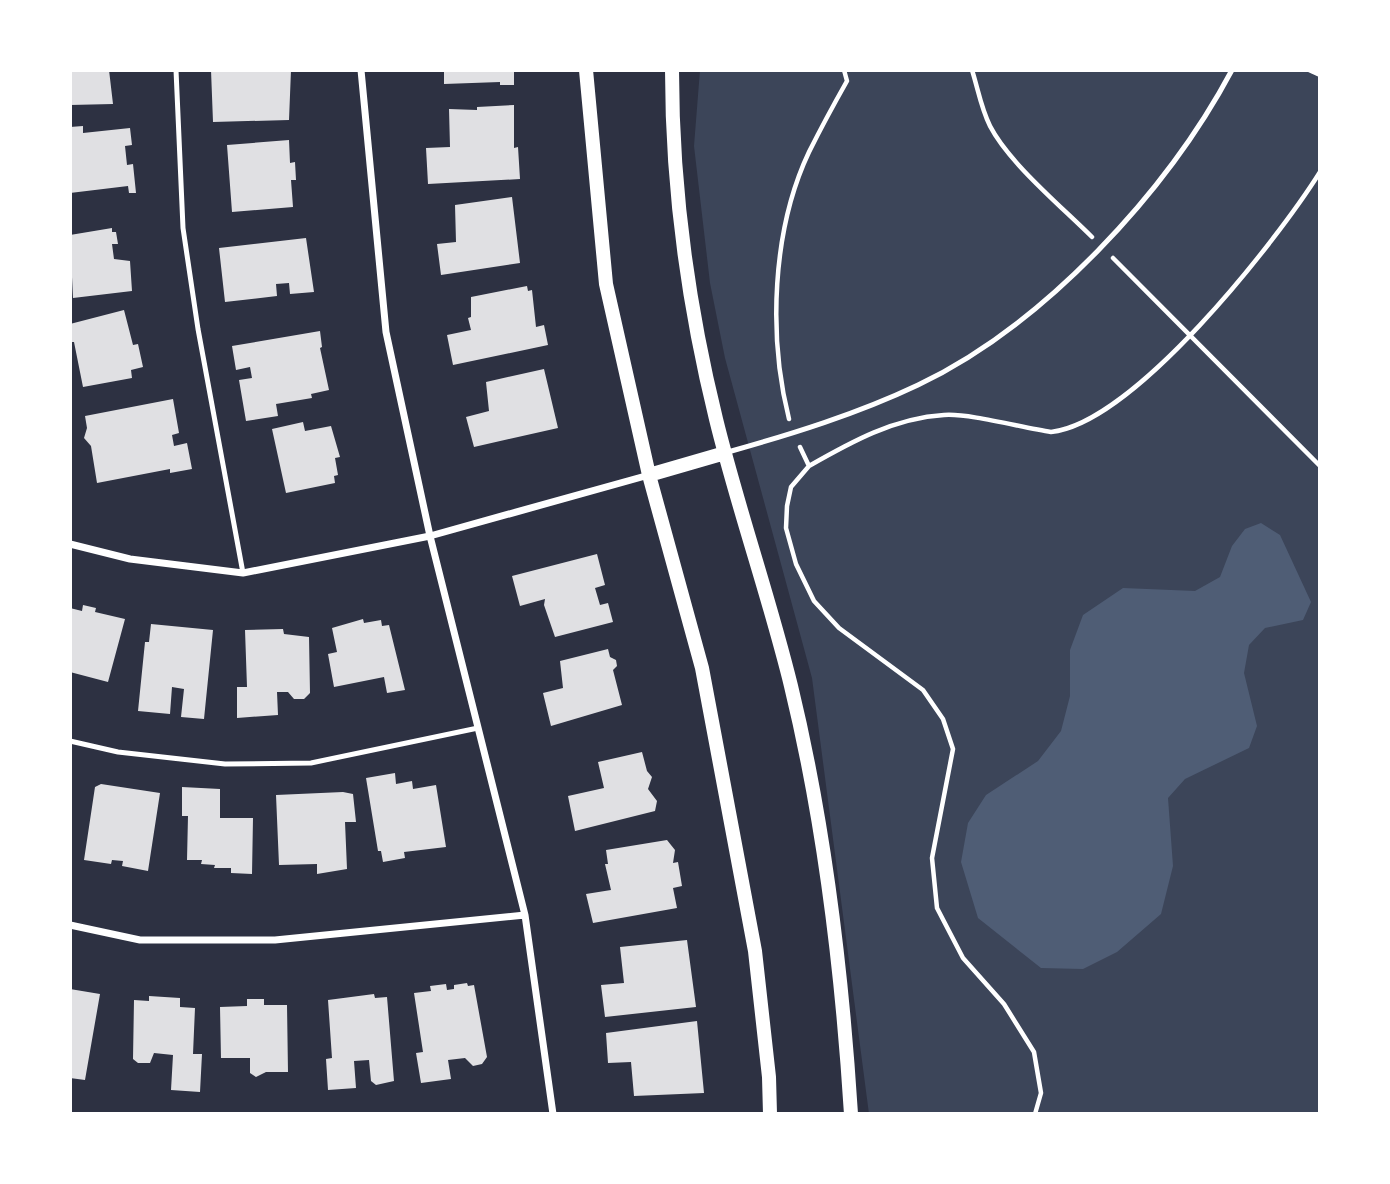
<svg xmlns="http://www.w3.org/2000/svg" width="1390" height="1184" font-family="'DM Sans',sans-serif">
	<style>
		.green { fill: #3c4559 }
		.water { fill: #4f5d75 }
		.building { fill: #e0e0e3 }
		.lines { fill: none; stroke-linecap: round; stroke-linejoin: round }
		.path { stroke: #fff; stroke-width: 4.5 }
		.service { stroke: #fff; stroke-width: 5 }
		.minor { stroke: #fff; stroke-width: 7 }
		.secondary { stroke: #fff; stroke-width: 14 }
	</style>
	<rect width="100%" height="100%" fill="#2d3142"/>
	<path class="green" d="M700 70H1320V1114H869L812 678 725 358 710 283 694 146Z"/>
	<path class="water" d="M1261 523 1280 535 1311 602 1303 620 1265 628 1249 645 1244 673 1257 726 1249 748 1185 779 1168 798 1173 866 1161 914 1117 952 1083 969 1041 968 978 918 961 862 968 823 986 795 1038 761 1061 731 1070 696V650L1083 615 1123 588 1195 591 1220 577 1232 546 1245 529Z"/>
	<path class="building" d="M70 70H109L113 104 70 105Z
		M211 70H291L289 120 213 122Z
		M444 70H514V85H500V82L444 84Z
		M514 105V148L518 147 520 179 428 184 426 148 450 147 449 109 477 110V107Z
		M83 126V133L130 128 132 145 125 146 127 165 133 164 136 193H129L128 186 70 193V127Z
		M289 140 290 163 295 162 296 180H291L293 207 232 212 227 145Z
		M512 197 520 263 441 275 437 244 456 242 455 205Z
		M112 228V232H116L118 244H112L114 259 130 261 132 291 73 298 70 235Z
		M306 238 314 292 290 294 289 283 276 284 277 296 225 302 219 248Z
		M527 286 528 291 532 290 536 327 544 325 548 345 453 365 447 335 471 330 468 318 471 317V297Z
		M124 310 133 345 138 344 143 367 131 370 132 378 83 387 74 342H70V324Z
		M320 331 322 347 320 348 329 390 311 394 312 398 276 404 278 416 246 421 239 380 252 378 250 367 236 370 232 346Z
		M544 369 558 428 474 447 466 417 489 411 486 382Z
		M173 399 179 433 172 435 174 446 187 443 192 469 170 473V469L97 483 91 446 84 438 87 428 85 416Z
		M303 422 305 431 331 426 340 457 335 458 338 475 334 476 335 483 286 493 272 429Z
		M597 554 605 585 595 588 600 605 608 603 613 622 555 637 544 605 545 599 520 606 512 576Z
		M83 605 96 608 95 612 125 619 108 682 70 672V608L82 611Z
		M363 619 364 623 381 620 382 626 389 625 405 690 387 693 384 677 334 687 328 654 337 652 332 628Z
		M151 624 213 630 204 719 181 717 184 689 172 687 170 714 138 711 145 642H149Z
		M283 629 284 634 309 637 310 693 304 699H294L288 692H277L278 715 237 718V687H247L245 630Z
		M608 649 610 657 616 660 617 666 613 670 622 705 551 726 543 693 563 688 560 661Z
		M642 752 647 771 652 777 648 789 657 801 655 811 575 831 568 796 604 788 598 762Z
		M395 773 396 784 412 781 413 789 436 785 446 847 404 852 405 858 383 862 381 851H378L366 778Z
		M101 784 160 793 148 871 122 866 123 861 112 860 111 864 84 860 95 787Z
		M182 787 220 789V818H253L252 874 231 873V868H214L215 865 201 864 202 860H187L188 816H182Z
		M343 792 353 794 356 822H345L347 869 317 874V864L279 865 276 795Z
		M667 840 675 850 673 863 678 862 682 886 673 888 677 908 593 923 586 894 611 890 605 864H608L606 850Z
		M687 940 696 1007 605 1017 601 985 624 983 620 947Z
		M467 983 468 986 474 985 487 1057 482 1064 473 1066 465 1058 448 1060 451 1079 421 1083 416 1053 423 1052 414 993 431 991 430 986 446 984 447 990 454 989V985Z
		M70 989 100 994 85 1080 70 1078Z
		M374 994 375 998 387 997 394 1081 376 1085 371 1081 369 1060 354 1061 356 1088 328 1090 326 1059 332 1058 328 1000Z
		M149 996 180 998V1007L195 1008 193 1054H202L200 1092 171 1090 173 1055 154 1053 150 1063H138L133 1059 134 1000 149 1001Z
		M247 999H264V1005H287L288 1072H266L256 1077 250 1073V1058H221L220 1007 247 1006Z
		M697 1021 704 1093 634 1096 631 1062 608 1063 606 1033Z"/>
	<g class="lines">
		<path class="path" d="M972 70C978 89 981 108 990 126 1009 163 1062 207 1092 237
			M1309 70 1320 75
			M1113 258 1320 466
			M789 419C768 336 772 230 809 152 821 128 834 104 847 81L844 70
			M800 447 809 466 791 487 787 506 786 528 796 564 814 601 839 628 923 690 943 719 953 749 932 858 937 908 963 958 1004 1004 1034 1052 1041 1093 1035 1114
			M809 466C851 442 894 418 944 415 969 413 1023 428 1051 432 1134 423 1276 242 1320 172"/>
		<path class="service" d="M176 70 183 228 198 329 243 573
			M728 452C792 434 857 414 918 385 1044 325 1167 192 1232 70
			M70 741 118 752 225 764 311 763 478 728"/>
		<path class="minor" d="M361 70 386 332 430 536 525 915 553 1114
			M70 544 130 559 243 573 430 536 649 475
			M70 925 140 940H275L525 915"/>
		<path class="secondary" d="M586 70 606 284 649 475 702 668 755 951 769 1077 770 1114
			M672 70C672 188 688 305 716 419 738 509 769 596 791 686 825 826 842 971 851 1114
			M649 475 725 453"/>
	</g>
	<rect width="1390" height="1184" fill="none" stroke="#ffffff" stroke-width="144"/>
</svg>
